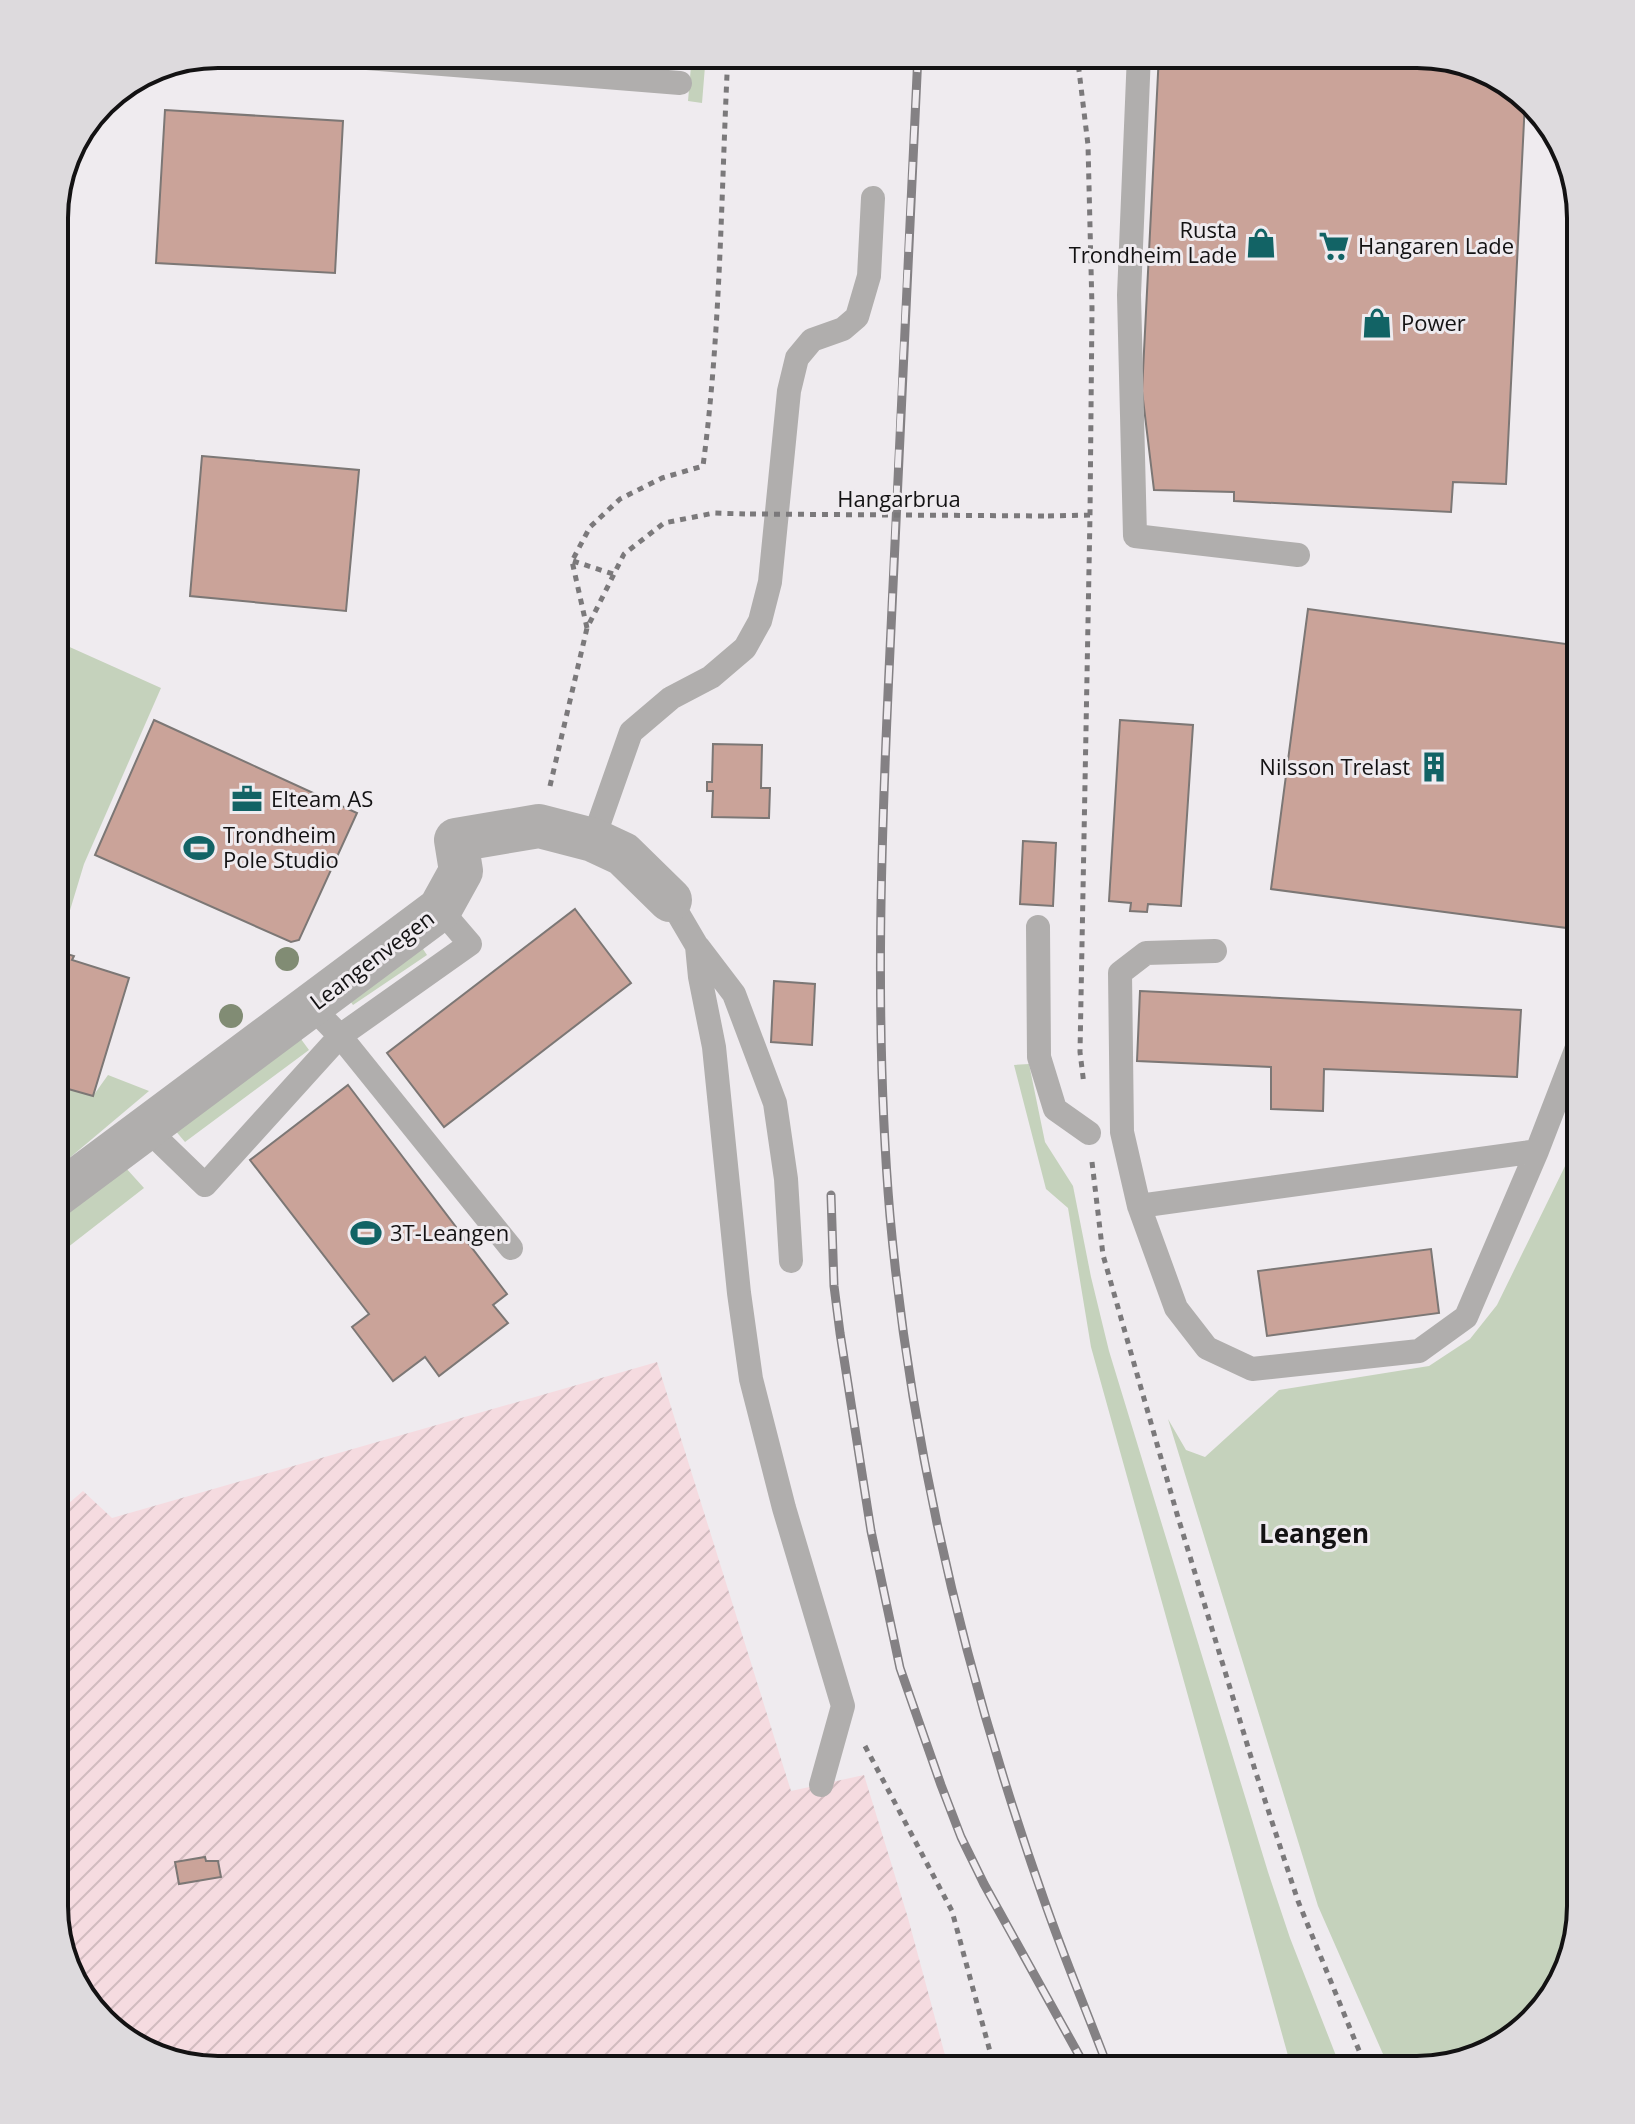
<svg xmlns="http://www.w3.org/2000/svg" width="1635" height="2124" font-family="'Open Sans',sans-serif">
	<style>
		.industrial { fill: url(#industrial-furrows) }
		.green { fill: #c5d2bc }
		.building { fill: #caa399; stroke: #7c7775; stroke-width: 2 }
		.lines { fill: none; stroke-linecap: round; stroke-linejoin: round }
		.path { stroke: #7b797b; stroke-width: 5; stroke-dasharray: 6 6; stroke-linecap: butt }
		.lane { stroke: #b0aead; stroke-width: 24 }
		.street { stroke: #b0aead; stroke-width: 44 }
		.rail-casing { stroke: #848184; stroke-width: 9 }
		.rail { stroke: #efebef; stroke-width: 6; stroke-dasharray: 18; stroke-linecap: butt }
		.path-bridge { stroke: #7b797b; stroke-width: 5; stroke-dasharray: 6 6; stroke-linecap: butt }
		.tree { fill: #818c74 }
		.labels { text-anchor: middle; stroke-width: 6; stroke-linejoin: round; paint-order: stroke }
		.poi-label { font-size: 22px; fill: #131213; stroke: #efebef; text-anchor: start }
		.street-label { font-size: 22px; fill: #131213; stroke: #efebef }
		.quarter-label { font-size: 26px; font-weight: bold; fill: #131213; stroke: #efebef }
		.rim { fill: none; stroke: #131213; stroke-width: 4 }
	</style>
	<defs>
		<pattern id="industrial-furrows" width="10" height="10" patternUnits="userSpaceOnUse" patternTransform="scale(2)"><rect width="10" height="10" fill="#f5dbe0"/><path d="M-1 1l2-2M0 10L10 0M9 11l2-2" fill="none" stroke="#d1bbbf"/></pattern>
	</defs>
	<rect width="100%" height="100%" fill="#efebef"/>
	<path class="industrial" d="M657 1362 791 1791 864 1775 908 1918 949 2070H217L136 2048 81 1997 54 1906V1516L83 1491 112 1518Z"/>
	<path class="green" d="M692 54H706L702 103 688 101Z
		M54 640 161 688 84 864 61 940 54 942Z
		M417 940 427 955 353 1005 345 994Z
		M298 1035 309 1050 185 1142 174 1129Z
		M1029 1064 1045 1142 1073 1186 1091 1277 1109 1351 1268 1872 1290 1938 1340 2066 1338 2070H1292L1091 1347 1068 1208 1046 1189 1014 1065Z
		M108 1075 149 1091 54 1171V1085L93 1096Z
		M1581 1120V1907L1559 1988 1508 2043 1418 2070H1390L1318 1906 1168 1419 1186 1450 1205 1457 1279 1390 1429 1366 1470 1339 1497 1305 1569 1158Z
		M125 1167 144 1188 54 1258V1221Z"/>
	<path class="building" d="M1159 54H1427L1499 76 1525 101 1506 484 1453 482 1451 512 1234 501V492L1154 490 1142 391Z
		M165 110 343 121 335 273 156 263Z
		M202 456 359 470 346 611 190 596Z
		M1308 609 1581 646V934L1574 933V929L1271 889Z
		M154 720 357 813 299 940 291 942 95 855Z
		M1120 720 1193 725 1181 906 1148 904 1147 912 1130 911 1131 903 1109 901Z
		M713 744 762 745 761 788H770L769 818 712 817 713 791H707V782H712Z
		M1023 841 1056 843 1053 906 1020 904Z
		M575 909 631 983 444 1127 387 1053Z
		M54 950 74 956 72 960 129 978 93 1096 54 1085Z
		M774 981 815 984 812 1045 771 1042Z
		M1140 991 1521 1010 1517 1077 1324 1069 1323 1111 1271 1109V1067L1137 1061Z
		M348 1085 507 1294 493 1305 508 1323 439 1376 425 1357 393 1381 352 1327 369 1314 250 1160Z
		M1431 1249 1439 1313 1267 1336 1258 1271Z
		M205 1857 206 1861H218L221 1877 179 1884 175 1862Z"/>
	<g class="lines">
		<path class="path" d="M1077 54 1088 145 1092 308 1090 515 1080 1052 1084 1085
			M1048 516 1090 515
			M573 561 613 574
			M587 628 572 561 590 527 620 499 662 478 703 466C721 330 721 192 728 54
			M550 786 587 628 624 554 664 523 714 513 745 514
			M1092 1162 1103 1255 1177 1514 1255 1770 1298 1901 1367 2070
			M865 1746 952 1911 995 2070"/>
		<path class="lane" d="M317 54 680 83
			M1139 54 1129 295 1135 536 1298 555
			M593 840 631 732 671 698 711 677 745 648 760 621 770 582 789 391 797 358 812 340 843 329 857 317 869 276 873 198
			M670 900 697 946 700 977 714 1047 739 1293 751 1379 784 1508 843 1706 821 1785
			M1038 927 1039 1057 1055 1109 1089 1133
			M699 948 734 994 775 1103 786 1179 791 1261
			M1215 951 1146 953 1120 973 1122 1132 1139 1206 1176 1308 1207 1348 1252 1369 1419 1351 1466 1317 1537 1151 1581 1037
			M311 1006 340 1036 511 1248
			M146 1128 205 1185 340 1036 470 944 440 909
			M1139 1206 1537 1151"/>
		<path class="street" d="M54 1197 440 909 461 871 456 840 539 826 593 840 623 854 670 900"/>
		<g class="rail-casing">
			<path id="rail" d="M918 54C908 253 898 452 890 650 881 839 874 1027 890 1216 911 1448 966 1678 1043 1897 1063 1955 1087 2012 1109 2070
				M831 1195 834 1286 840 1333 871 1531 900 1668 941 1785 961 1837 984 1884 1080 2057"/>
		</g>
		<use href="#rail" class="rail"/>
		<path class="path-bridge" d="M750 514 1048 516"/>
	</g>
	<g class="tree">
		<circle cx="287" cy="959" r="12"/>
		<circle cx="231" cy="1016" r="12"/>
	</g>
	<defs>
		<g id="shop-bare" transform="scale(2.4)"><path d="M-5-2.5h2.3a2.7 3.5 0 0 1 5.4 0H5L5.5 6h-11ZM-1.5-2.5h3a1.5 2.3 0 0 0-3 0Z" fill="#126365" stroke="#efebef" stroke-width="2.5" paint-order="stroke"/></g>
		<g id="supermarket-bare" transform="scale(2.4)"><path d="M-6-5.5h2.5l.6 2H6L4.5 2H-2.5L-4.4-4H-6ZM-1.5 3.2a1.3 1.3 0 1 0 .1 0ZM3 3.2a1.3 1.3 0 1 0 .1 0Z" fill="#126365" stroke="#efebef" stroke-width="2.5" paint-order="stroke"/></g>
		<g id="building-bare" transform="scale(2.4)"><path d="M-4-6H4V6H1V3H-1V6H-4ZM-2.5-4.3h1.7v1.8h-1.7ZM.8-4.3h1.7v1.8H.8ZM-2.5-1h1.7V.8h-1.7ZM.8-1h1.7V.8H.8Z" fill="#126365" stroke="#efebef" stroke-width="2.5" paint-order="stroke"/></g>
		<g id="office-bare" transform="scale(2.4)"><path d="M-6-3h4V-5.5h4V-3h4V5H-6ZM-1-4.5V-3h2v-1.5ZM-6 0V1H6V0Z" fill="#126365" stroke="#efebef" stroke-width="2.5" paint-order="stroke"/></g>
		<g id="stadium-bare" transform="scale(2.4)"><path d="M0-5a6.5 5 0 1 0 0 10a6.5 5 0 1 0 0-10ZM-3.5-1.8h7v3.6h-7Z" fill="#126365" stroke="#efebef" stroke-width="2.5" paint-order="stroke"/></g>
	</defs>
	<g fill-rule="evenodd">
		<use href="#shop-bare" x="1261" y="243"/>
		<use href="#supermarket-bare" x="1334" y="246"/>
		<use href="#shop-bare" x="1377" y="323"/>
		<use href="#building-bare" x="1434" y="767"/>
		<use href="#office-bare" x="247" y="799"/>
		<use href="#stadium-bare" x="199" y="848"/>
		<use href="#stadium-bare" x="366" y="1233"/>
	</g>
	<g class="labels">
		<g class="poi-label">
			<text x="1237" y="238" text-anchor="end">Rusta<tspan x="1237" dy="25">Trondheim Lade</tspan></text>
			<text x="1358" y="254">Hangaren Lade</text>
			<text x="1401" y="331">Power</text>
			<text x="1410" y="775" text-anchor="end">Nilsson Trelast</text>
			<text x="271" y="807">Elteam AS</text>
			<text x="223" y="843">Trondheim<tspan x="223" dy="25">Pole Studio</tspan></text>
			<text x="390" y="1241">3T-Leangen</text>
		</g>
		<g class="street-label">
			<text x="899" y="507">Hangarbrua</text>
			<text transform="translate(372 960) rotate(-37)" y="8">Leangenvegen</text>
		</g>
		<g class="quarter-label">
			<text x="1314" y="1543">Leangen</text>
		</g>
	</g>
	<path d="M0 0H1635V2124H0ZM218 68H1417A150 150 0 0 1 1567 218V1906A150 150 0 0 1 1417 2056H218A150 150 0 0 1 68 1906V218A150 150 0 0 1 218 68Z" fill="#dddadd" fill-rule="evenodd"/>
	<path class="rim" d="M218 68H1417A150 150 0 0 1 1567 218V1906A150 150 0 0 1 1417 2056H218A150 150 0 0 1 68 1906V218A150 150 0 0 1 218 68Z"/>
</svg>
